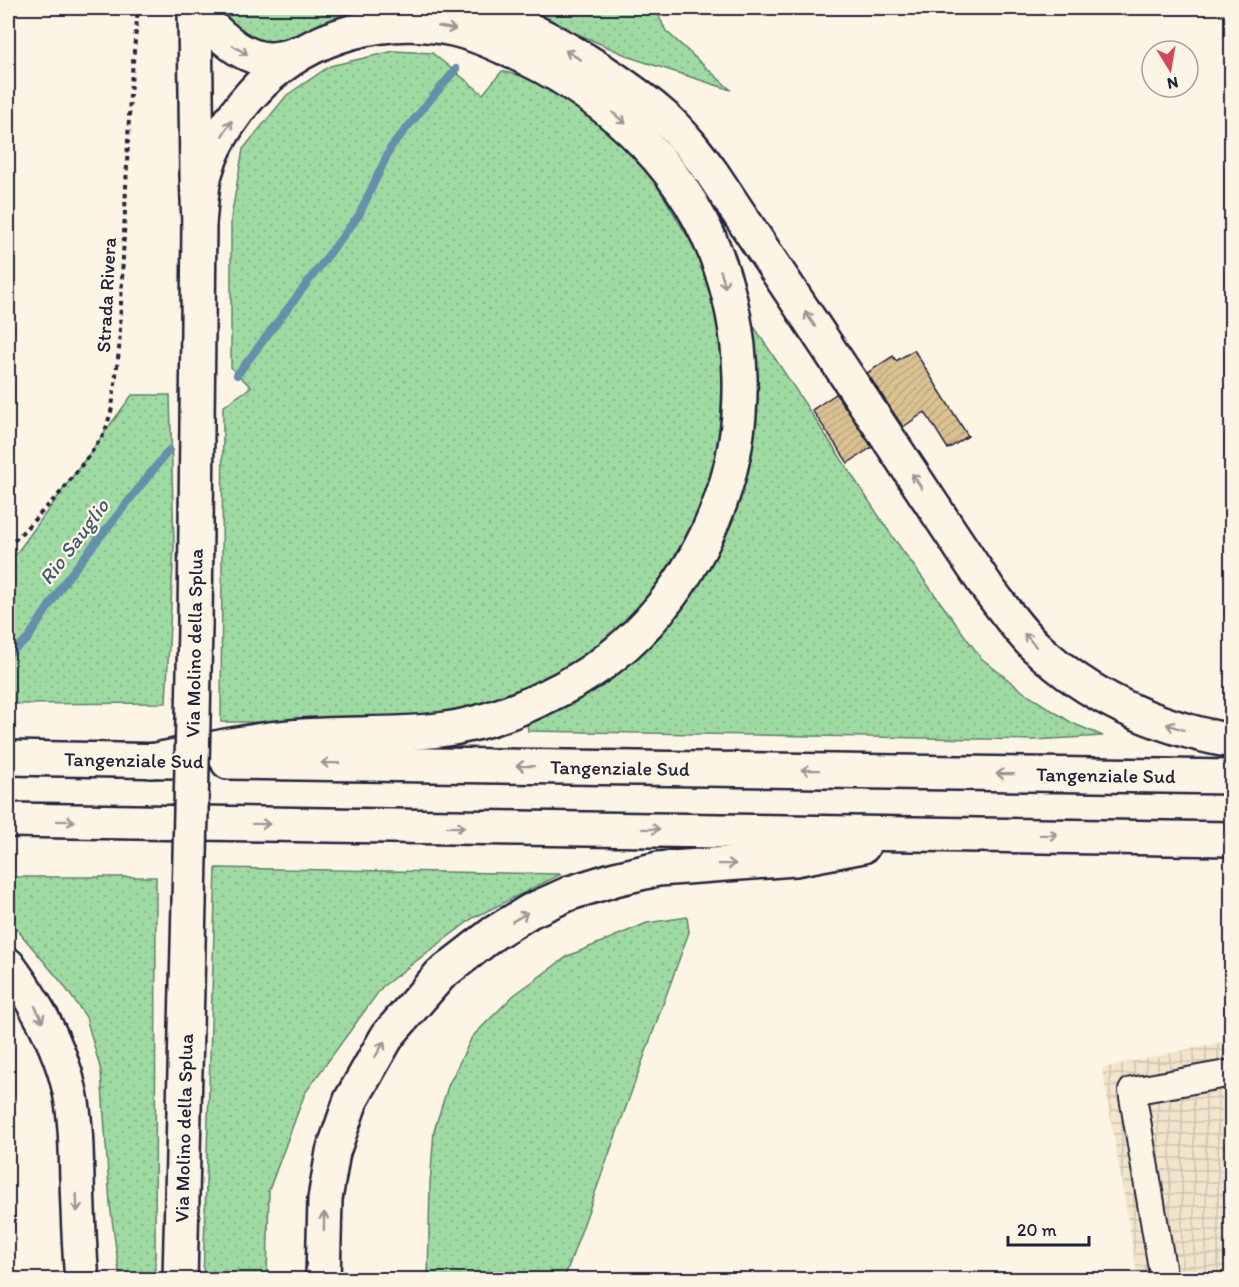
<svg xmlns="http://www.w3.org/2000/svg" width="1239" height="1287" font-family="Itim,sans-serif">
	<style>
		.industrial { fill: url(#industrial-grid) }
		.grass { fill: url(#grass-dots); stroke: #607e6e; stroke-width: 1.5 }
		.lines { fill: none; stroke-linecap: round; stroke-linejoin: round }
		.stream { stroke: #668fab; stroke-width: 8 }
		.building { fill: url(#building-hatch); stroke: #22223b; stroke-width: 1.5 }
		.street-casing { stroke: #22223b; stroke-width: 30 }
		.secondary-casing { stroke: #22223b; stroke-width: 38 }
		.highway-casing { stroke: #22223b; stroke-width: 38 }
		.path { stroke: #22223b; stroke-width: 4; stroke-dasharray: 4.5 4.5; stroke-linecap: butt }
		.street { stroke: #fcf5e5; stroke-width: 26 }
		.secondary { stroke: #fcf5e5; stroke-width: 33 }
		.highway { stroke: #fcf5e5; stroke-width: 33 }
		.secondary-bridge-casing { stroke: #22223b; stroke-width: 38; stroke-linecap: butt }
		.secondary-bridge { stroke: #fcf5e5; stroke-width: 33 }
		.oneway { stroke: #9a9698 }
		.labels { text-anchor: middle; stroke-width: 4.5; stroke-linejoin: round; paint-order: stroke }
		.street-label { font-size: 20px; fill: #22223b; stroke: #fcf5e5 }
		.water-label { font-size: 21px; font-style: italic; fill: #445973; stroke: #fcf5e5 }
	</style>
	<defs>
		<pattern id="industrial-grid" width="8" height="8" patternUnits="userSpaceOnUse" patternTransform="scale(1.5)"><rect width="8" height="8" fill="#f2e5cc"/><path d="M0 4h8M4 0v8" fill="none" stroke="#cfc4b0"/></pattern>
		<pattern id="grass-dots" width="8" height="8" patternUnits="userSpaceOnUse" patternTransform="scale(1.5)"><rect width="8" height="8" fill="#9edaa1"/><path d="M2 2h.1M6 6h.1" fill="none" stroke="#88bb8c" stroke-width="1.8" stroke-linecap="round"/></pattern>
		<pattern id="building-hatch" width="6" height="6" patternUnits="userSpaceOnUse" patternTransform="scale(1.5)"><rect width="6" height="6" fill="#dbc191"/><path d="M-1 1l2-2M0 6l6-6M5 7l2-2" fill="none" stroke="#bca67e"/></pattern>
	</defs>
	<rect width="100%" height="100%" fill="#fcf5e5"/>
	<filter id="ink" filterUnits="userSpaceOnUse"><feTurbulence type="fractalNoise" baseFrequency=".0167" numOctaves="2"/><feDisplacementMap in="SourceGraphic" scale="12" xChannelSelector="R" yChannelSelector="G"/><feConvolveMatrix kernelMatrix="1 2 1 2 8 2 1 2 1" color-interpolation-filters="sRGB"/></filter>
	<g filter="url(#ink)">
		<path class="industrial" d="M1231 1040V1279H1138L1102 1068Z"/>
		<path class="grass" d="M220 8H340L352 12 353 20 262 51 214 13Z
			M529 8H655L666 31 731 90 635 59 541 18Z
			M394 51 432 53 483 94 502 71 544 82 614 134 657 185 698 254 723 339 720 452 703 505 658 587 610 640 548 683 490 709 421 722H221L223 407 251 387 231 368V218L243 149 287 95 330 66Z
			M747 316 892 536 981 658 1026 694 1072 723 1103 736 1034 740 528 731 527 723 695 587Z
			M132 395H170L174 545 166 703 8 704V565Z
			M216 868 561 874 473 918 382 987 305 1093 269 1190 267 1279H203Z
			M8 877H156L155 1279H120L110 1204 101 1071 86 1017 62 983 8 919Z
			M687 917 689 932 564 1279H428L430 1184 434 1131 448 1086 472 1037 514 995 568 956 647 923Z"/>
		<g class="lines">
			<path class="stream" d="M237 375 359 215 391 147 456 69
				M8 654 27 640 66 580 169 450"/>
		</g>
		<path class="building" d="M914 350 968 436 948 449 925 412 903 427 867 373 893 356 896 361Z
			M836 394 872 447 848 463 812 410Z"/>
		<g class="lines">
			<g class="street-casing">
				<path id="street" d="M1164 1280 1132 1091 1232 1073"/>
			</g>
			<g class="secondary-casing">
				<g id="secondary">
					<path d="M195 626 199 223 197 175 195 12"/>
					<path id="s1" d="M180 1280 189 903"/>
				</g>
			</g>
			<g class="highway-casing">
				<g id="highway">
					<path d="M200 8 195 12C219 33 245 65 279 58 287 57 294 54 302 52"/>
					<path d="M474 8C534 25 617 76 664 117 683 134 698 154 712 173L989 590C1004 609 1018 630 1036 647 1090 698 1159 728 1232 741"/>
					<path d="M8 758 174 761"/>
					<path d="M151 761C197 752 243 741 290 737 339 732 389 736 439 730 482 725 525 708 563 688 638 649 691 581 720 503 749 423 746 332 715 252 678 158 598 89 507 49 490 41 472 33 453 29 385 14 311 35 262 83 238 107 214 140 205 174 201 189 201 207 199 223"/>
					<path id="s2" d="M228 762 1232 777"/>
					<path d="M8 820 1232 839"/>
					<path d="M8 965C36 1003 60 1045 70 1092 76 1120 76 1149 77 1179 78 1212 79 1246 82 1280"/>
					<path d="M323 1280 325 1199 333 1152 351 1100 388 1035 440 975 494 933 530 911 570 893 615 879 658 869 795 859 863 846"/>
				</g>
			</g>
			<path class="path" d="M8 547 62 491 93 450 105 432 112 408 119 350 130 94 138 8"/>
			<use href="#street" class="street"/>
			<use href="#secondary" class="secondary"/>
			<use href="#highway" class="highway"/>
			<g class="secondary-bridge-casing">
				<path id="secondary-bridge" d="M189 903 195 626"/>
			</g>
			<use href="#secondary-bridge" class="secondary-bridge"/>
		</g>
		<defs><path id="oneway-shaft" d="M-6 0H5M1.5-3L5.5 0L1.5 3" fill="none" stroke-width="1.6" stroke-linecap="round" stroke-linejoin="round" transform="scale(1.5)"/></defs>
		<g class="oneway">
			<use href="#oneway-shaft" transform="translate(447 28) rotate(10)"/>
			<use href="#oneway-shaft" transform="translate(240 50) rotate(32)"/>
			<use href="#oneway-shaft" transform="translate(573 55) rotate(-149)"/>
			<use href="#oneway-shaft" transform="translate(619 118) rotate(41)"/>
			<use href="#oneway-shaft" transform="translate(227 128) rotate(-58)"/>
			<use href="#oneway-shaft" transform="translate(723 279) rotate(74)"/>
			<use href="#oneway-shaft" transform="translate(810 319) rotate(-124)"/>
			<use href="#oneway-shaft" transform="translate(917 481) rotate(-123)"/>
			<use href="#oneway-shaft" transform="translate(1030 640) rotate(-132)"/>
			<use href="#oneway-shaft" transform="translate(1175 727) rotate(-162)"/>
			<use href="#oneway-shaft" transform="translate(330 763) rotate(-179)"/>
			<use href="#oneway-shaft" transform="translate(525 766) rotate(-179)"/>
			<use href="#oneway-shaft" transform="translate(810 770) rotate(-179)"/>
			<use href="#oneway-shaft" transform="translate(1005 774) rotate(-179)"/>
			<use href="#oneway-shaft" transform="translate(66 821) rotate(1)"/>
			<use href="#oneway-shaft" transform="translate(261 824) rotate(1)"/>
			<use href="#oneway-shaft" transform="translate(456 827) rotate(1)"/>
			<use href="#oneway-shaft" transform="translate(651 829) rotate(1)"/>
			<use href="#oneway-shaft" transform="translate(1049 835) rotate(1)"/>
			<use href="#oneway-shaft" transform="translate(727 864) rotate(-1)"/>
			<use href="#oneway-shaft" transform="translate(520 917) rotate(-31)"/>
			<use href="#oneway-shaft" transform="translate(39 1014) rotate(63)"/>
			<use href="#oneway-shaft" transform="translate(380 1049) rotate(-59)"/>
			<use href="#oneway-shaft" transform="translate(77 1203) rotate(88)"/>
			<use href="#oneway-shaft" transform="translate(324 1221) rotate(-89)"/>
		</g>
	</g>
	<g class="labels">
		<g class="street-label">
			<text transform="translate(106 295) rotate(-87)" y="7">Strada Rivera</text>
			<text transform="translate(194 643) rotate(-89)" y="7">Via Molino della Splua</text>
			<text transform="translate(134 760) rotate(1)" y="7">Tangenziale Sud</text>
			<text dy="7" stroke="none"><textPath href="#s2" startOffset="392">Tangenziale Sud</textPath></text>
			<text dy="7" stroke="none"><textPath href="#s2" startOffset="878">Tangenziale Sud</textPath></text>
			<text dy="7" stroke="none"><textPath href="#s1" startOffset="152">Via Molino della Splua</textPath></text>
		</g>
		<g class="water-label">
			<text transform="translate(74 542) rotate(-53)" y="7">Rio Sauglio</text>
		</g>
	</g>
	<rect width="1239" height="1287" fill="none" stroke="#fcf5e5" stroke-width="30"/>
	<rect x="15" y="15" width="1209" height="1257" fill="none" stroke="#22223b" stroke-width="2" filter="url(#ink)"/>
	<g transform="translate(1170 69) rotate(169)"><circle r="28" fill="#fcf5e5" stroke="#a5a1a1" stroke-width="1.5"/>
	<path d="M0-4.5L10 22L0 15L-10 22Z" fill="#d1495b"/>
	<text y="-9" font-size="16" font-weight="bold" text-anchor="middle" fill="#22223b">N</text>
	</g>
	<path d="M1008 1236v9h81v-9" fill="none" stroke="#22223b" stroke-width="3"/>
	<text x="1017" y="1236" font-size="18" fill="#22223b" stroke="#fcf5e5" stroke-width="4.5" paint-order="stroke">20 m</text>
</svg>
